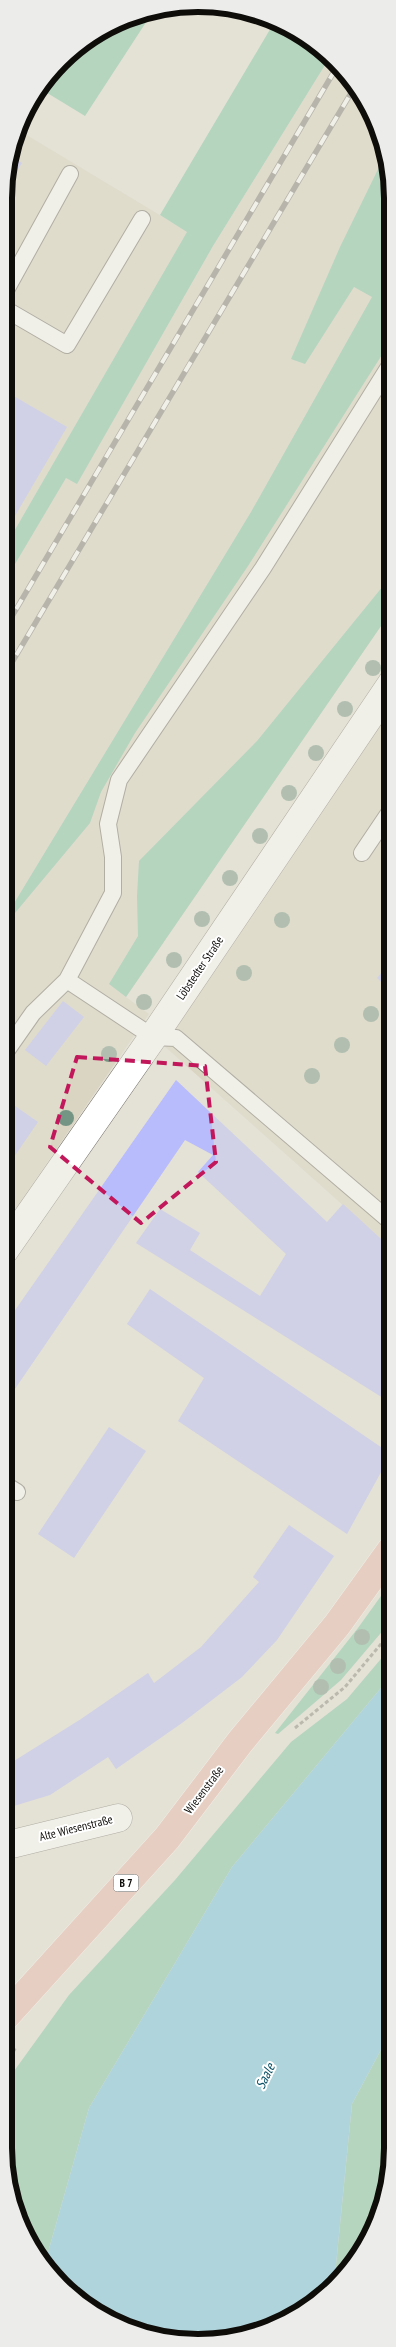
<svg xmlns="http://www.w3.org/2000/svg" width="396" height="2347" font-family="'PT Sans Narrow',sans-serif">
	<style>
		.built { fill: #dad4c2 }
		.green { fill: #7cc5a5 }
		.water { fill: #71c3e3 }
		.building { fill: #b8bbfc }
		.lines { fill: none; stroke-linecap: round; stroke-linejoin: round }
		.service-casing { stroke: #736f66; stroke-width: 18 }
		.minor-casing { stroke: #736f66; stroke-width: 29 }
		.primary-casing { stroke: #fff; stroke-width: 29 }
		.path { stroke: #8a877f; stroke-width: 3; stroke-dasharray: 4 2.5; stroke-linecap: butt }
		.service { stroke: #fff; stroke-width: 16 }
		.minor { stroke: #fff; stroke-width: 28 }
		.primary { stroke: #e8b7aa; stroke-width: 28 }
		.rail-casing { stroke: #817f78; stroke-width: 5.5 }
		.rail { stroke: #fff; stroke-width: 4; stroke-dasharray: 11; stroke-linecap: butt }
		.tree { fill: #759584 }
		.marked { fill: none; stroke: #c2185b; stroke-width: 4; stroke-dasharray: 10 6; stroke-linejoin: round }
		.labels { text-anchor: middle; stroke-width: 4; stroke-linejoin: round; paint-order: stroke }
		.shield { fill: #fff; stroke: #575654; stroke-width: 1 }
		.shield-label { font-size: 11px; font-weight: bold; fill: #0f0d0a }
		.street-label { font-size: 12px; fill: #0f0d0a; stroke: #fff }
		.water-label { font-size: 14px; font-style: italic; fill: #095066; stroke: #fff }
		.rim { fill: none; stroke: #0f0d0a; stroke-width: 6 }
	</style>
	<rect width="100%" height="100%" fill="#e4e1d6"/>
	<path class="built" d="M330 57 336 61 377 123 392 185V610L126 997 149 1014 5 1224V581L66 477 77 483 213 246Z
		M20 131 188 232 5 547V173Z
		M391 708V1248L162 1044Z"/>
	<path class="green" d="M147 10H154L85 116 44 91 80 44Z
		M275 21 284 24 330 57 213 246 77 484 66 478 5 581V547L187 232 160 215Z
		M385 155 392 185V339L248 566 135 733 101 792 90 823 15 913 10 910 251 512 372 297 354 287 305 364 291 359 340 247Z
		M392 575V610L126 997 109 984 138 936 137 896 139 861 257 741Z
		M391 1582V1621L341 1680 278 1734 275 1733 358 1628Z
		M391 1647V1676L232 1867 89 2108 45 2263 18 2223 4 2149V2089L9 2078 69 1995 175 1880 291 1742 347 1699Z
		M391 2031V2174L366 2246 334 2285 352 2104Z"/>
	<path class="water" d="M391 1676V2031L352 2104 334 2285 326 2295 261 2333 186 2343 112 2323 60 2286 45 2263 89 2108 232 1867Z"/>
	<path class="building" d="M11 156 22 163 5 190V173Z
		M5 391 67 427 5 533Z
		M391 962V991L377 978Z
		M63 1001 84 1017 46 1066 25 1050Z
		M176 1080 327 1222 343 1204 391 1248V1403L136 1243 160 1209 200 1233 190 1250 260 1296 286 1254 198 1172 213 1155 185 1140 4 1405V1326Z
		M5 1099 38 1122 5 1170Z
		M150 1289 391 1454 347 1534 178 1421 204 1378 127 1324Z
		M109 1427 146 1451 74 1558 38 1534Z
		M289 1525 334 1556 277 1640 242 1677 182 1723 116 1769 108 1757 50 1795 4 1809V1763L14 1761 81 1719 148 1673 154 1683 201 1647 259 1582 253 1577Z"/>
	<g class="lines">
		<g class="service-casing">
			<path id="service" d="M5 292 70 174
				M5 309 67 345 142 219
				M362 853 391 810
				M67 980 113 893V857L108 824 119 780 263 568 392 362
				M5 1053 33 1013 67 980 153 1037 176 1038 391 1222
				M4 1484 17 1492"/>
		</g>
		<g class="minor-casing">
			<path id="minor" d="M4 1251 153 1037 392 683
				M4 1846 118 1818"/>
		</g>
		<g class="primary-casing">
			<path id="primary" d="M4 2018 167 1838 240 1742 337 1625 391 1550"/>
		</g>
		<path class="path" d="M295 1728 345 1687 391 1632
			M4 2069 16 2047"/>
		<use href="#service" class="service"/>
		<use href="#minor" class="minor"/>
		<use href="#primary" class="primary"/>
		<g class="rail-casing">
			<path id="rail" d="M5 628 338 65
				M5 674 354 88"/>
		</g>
		<use href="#rail" class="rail"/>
	</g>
	<g class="tree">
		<circle cx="373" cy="668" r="8"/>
		<circle cx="345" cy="709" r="8"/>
		<circle cx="316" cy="753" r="8"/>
		<circle cx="289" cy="793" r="8"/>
		<circle cx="260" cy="836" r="8"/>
		<circle cx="230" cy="878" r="8"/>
		<circle cx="202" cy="919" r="8"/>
		<circle cx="282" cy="920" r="8"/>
		<circle cx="174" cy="960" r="8"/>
		<circle cx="244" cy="973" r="8"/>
		<circle cx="144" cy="1002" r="8"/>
		<circle cx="371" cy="1014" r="8"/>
		<circle cx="342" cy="1045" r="8"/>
		<circle cx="109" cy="1054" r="8"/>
		<circle cx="312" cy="1076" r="8"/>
		<circle cx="66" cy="1118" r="8"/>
		<circle cx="362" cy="1637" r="8"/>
		<circle cx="338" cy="1666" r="8"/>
		<circle cx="321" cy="1687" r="8"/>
	</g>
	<path d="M0 0H396V2347H0ZM77 1057 205 1066 216 1162 141 1223 50 1147Z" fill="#e4e1d6" fill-opacity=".55" fill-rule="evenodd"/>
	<path class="marked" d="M77 1057 205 1066 216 1162 141 1223 50 1147Z"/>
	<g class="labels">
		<rect class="shield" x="113.5" y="1874.5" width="25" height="17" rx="4"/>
		<g class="shield-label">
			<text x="126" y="1887">B 7</text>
		</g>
		<g class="street-label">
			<text transform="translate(200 968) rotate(-56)" y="4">Löbstedter Straße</text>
			<text transform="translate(204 1790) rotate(-53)" y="4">Wiesenstraße</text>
			<text transform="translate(76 1828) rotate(-14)" y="4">Alte Wiesenstraße</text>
		</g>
		<g class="water-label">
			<text transform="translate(265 2076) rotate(-64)" y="5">Saale</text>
		</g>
	</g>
	<path d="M0 0H396V2347H0ZM198 12H198A186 186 0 0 1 384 198V2148A186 186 0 0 1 198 2334H198A186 186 0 0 1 12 2148V198A186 186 0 0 1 198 12Z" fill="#ececeb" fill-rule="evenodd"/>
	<path class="rim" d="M198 12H198A186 186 0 0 1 384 198V2148A186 186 0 0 1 198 2334H198A186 186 0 0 1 12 2148V198A186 186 0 0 1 198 12Z"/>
</svg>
